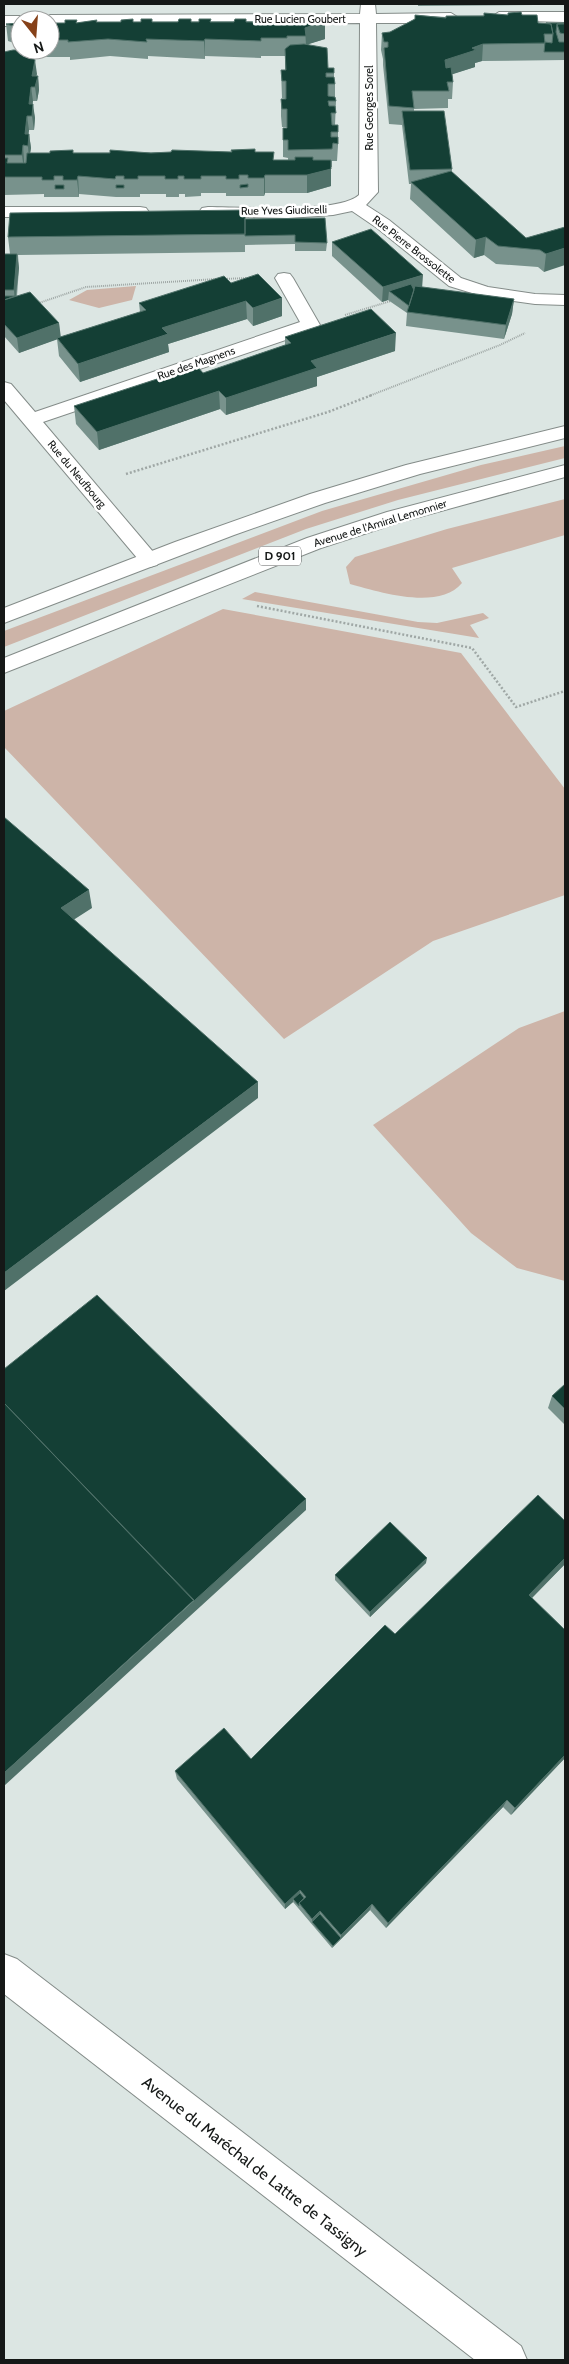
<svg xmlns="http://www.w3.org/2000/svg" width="569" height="2364" font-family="Cabin,sans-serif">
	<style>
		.green { fill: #cdb4a8 }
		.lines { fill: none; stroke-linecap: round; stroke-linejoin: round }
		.minor-casing { stroke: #848c89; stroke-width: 2 }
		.major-casing { stroke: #848c89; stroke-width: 2 }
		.path-far1 { stroke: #9fa7a5; stroke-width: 2; stroke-dasharray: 1 1; stroke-linecap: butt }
		.path { stroke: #9fa7a5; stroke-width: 2.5; stroke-dasharray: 2 2; stroke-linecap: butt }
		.minor { fill: #fff; fill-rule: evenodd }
		.major { fill: #fff; fill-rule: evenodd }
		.wall { fill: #78928c; fill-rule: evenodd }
		.shaded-wall { fill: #507169 }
		.building { fill: #143f35; stroke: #507169 }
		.labels { text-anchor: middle; stroke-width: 5; stroke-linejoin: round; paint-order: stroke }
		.far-street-label { font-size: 11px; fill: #151817; stroke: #fff }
		.shield { fill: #fff; stroke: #5b5d5d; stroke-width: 1 }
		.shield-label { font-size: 12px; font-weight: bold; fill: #151817 }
		.near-street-label { font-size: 16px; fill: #151817; stroke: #fff }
	</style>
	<rect width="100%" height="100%" fill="#dce6e3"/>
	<path class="green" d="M136 286 132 300 99 308 69 300 87 290Z
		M565 446V458L398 500 306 529 4 647V631L322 511 481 465Z
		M565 499V535L452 568 462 583C439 611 379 592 350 584L346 567 355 557 447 529Z
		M255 592 418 622 437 623 483 613 489 618 470 625 479 638 242 599Z
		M223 609 461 653 565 789V895L433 941 284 1039 4 747V711Z
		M565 1011V1281L517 1268 471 1233 373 1125 519 1028Z"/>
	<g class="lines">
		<g class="minor-casing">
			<path id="minor" d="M361 4H375L376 14 451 13 459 18 451 23H376L378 192 366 205 389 220 461 278 488 287 535 294 565 295V305L535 304 485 297 449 286 377 228 352 211 333 215 288 218 202 216 199 212 202 208 208 207C239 207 338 214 359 195L360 23 50 25V20H42L50 15 360 14Z
				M499 12H565V22L494 20 491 17Z
				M4 16H20L27 20H20V26H4Z
				M4 207H140L146 208 149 212 146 216 140 217H4Z
				M284 273 290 274 293 278 320 325 318 329 43 422 160 560 157 565 150 567 143 565 4 400V382L11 384 35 412 300 322 275 278 278 274Z
				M4 1954 17 1959 521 2346 527 2360H475L4 1994Z"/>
		</g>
		<g class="major-casing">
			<path id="major" d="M565 426V438L420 474 325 503 234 535 4 623V608L175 542 310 494 406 465Z
				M565 465V477L401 522 321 548 4 673V658L307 538 387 512Z"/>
		</g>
		<path class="path-far1" d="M223 279 247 278
			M36 304 86 287 217 279
			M345 315 394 300
			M369 396 500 345 525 333"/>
		<path class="path" d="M126 474 328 412 372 395
			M257 606 472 648 516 707 565 691"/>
		<use href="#minor" class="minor"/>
		<use href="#major" class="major"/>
	</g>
	<path class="wall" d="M418 4H535V5L418 6Z
		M415 15 446 17V16L522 15 538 23H565V60L482 61 475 63V67L452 74 453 82 452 99H448V108L414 109V111L452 169V172L526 238 565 227 544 272 538 267 496 264 484 255 474 258 410 199 411 184H409L402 125 389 124 383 65V59L381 50 382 33 390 32 415 19Z
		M97 20V22L325 21V39L308 44 328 68H334V77L335 84V97L336 101 335 125H338V146L337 161H332V167H331V186L307 193H265L264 196H240V195V196H226V193H201V196L185 197V194H179V197H166V194H140V197H116L79 194V197H44V194L4 195V52L25 51V50H50V23H77ZM32 54H43L44 57H70V60L110 56 148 59V56L205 59V56L261 58V56H285V70H281L282 98H286L281 99V116L282 127H287V128H283V157L288 158V160H274L255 152 30 153 31 148 29 134H28L29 130H34L35 118 32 104 33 101H37L39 90 38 76H36Z
		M20 23V45L8 41 6 24Z
		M245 221 327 243 326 251H295V244L245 245V252L18 255 19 268 17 296 59 323 60 337 140 312 139 303 231 283 282 316 253 326 247 319 168 344 169 352 80 382 59 356 57 339 19 353 4 336V254H10L8 237Z
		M332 242 422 287 514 299 512 314 504 339 406 326 407 313 388 300 382 302 332 256Z
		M285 337 395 351 317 377V386L226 415 220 409 99 450 76 424 74 406 203 373 285 345Z
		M565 1384V1425L548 1408 552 1396Z
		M426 1563 370 1617 335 1580V1575Z
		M565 1564 532 1598 565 1630V1758L511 1815 503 1807 386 1928 370 1910 332 1948 293 1902 285 1909 177 1779 175 1771 251 1759 395 1634Z"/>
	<path class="shaded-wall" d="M325 21V39L306 45 305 28Z
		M205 39V59L204 41Z
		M483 44 482 61 475 63V67L444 77 445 60Z
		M35 60 37 74 34 87 32 76Z
		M38 76 39 90 37 101 35 87Z
		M31 87 33 101 31 116 29 104Z
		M33 104 35 118 34 130 32 116Z
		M27 116 29 130 27 146 25 134Z
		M29 134 31 148 29 160 28 146Z
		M23 145 24 160V170L22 155Z
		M331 169V186L307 193V175Z
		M265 175V193L264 196V178Z
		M78 176 79 194V197L77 180Z
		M486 237 484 255 474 258 476 240Z
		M565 248V265L544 272 546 254Z
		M17 254 19 268 15 303 14 290Z
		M423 275 422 289 389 291 388 300 382 302 383 287Z
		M282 298V316L253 326V308Z
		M514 299 512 314 504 339 506 325Z
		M246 301 247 319 168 344 169 352 80 382 78 364 162 328Z
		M59 323 61 338 19 353 17 338Z
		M396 333 395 351 317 377V386L226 415V398L311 361Z
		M219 391 220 409 99 450 97 432Z
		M89 890 92 908 64 926 61 908Z
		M258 1082V1098L4 1291V1273Z
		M306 1499V1510L4 1786V1773Z
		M427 1558 426 1563 370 1617V1612Z
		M565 1558V1564L525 1605 529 1595Z
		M565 1755V1758L511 1815 515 1808Z
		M507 1800 503 1807 386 1928 388 1923Z
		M300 1890V1895L293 1899V1902L285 1909V1904Z
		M372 1904 370 1910 332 1948 333 1946 341 1938V1935Z
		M320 1911V1916L312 1922V1919Z"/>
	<path class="building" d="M521 12 522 15H537L538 23 551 24 553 34H544L545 43 483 44 472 48 476 50 445 60 446 68 451 67 453 82H447L449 91H412L414 108 389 106 384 48 388 47V42H384L382 33 390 32 415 19V15L446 18V16H484V13L508 15V13Z
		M133 19V22H141V19H152V22H178L179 19H191V22H199V19H211L210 22H234L235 19H246V22H255V19H267V21H325L305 28 306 36H287V38H261V41L205 39 204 41 146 39 147 42 108 39 68 42V40H50V23H65V20H77L76 23 97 20 96 22H121V20Z
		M20 23V28L6 24Z
		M546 23H565L557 24 556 32 559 42H565V52H544L545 42 552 43 553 34 551 24Z
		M557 24H565V34L560 33Z
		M304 44 327 48 328 68H334V73H326V77H334L335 84H328V96L335 97 336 101H328L329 106H335L336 113H331L332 125H338V132H331V137H338V144L333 143 332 149 288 150V140H283V128H287V109H282L281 99H286V81H282L281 70H286L285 49 290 45Z
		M13 50H24L32 54 35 60 32 76H38L35 87H31L29 104H33L32 116H27L25 134H29L28 146 23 145 22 155H4V52Z
		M402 111H444L452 169 410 170Z
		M255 149V152H274L273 160H295V157H313V160H331V169L307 175H265L264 178H248V175H239V179H226V176H201V179H184V176H178V179H165V176H138V179H124V176H116L115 179 78 176 77 180H63V176H54V180H42V177H4V158H8L7 163H26L27 153H50V151L73 150V153H110V150L151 153 171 152 172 150 232 152 231 150Z
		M451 171 526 238 565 227V248L546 254 540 250 498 246 486 237 476 240 411 182Z
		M248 184V187L240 188V185Z
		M55 185H64V189H55Z
		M116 185H124V188H116Z
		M245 210V234L8 237 10 213Z
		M325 218 327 243 295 242V235L245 236V219Z
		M371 229 423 275 383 287 332 242Z
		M4 254H17L14 290H4Z
		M258 274 282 298 253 308 246 301 162 328 168 334 78 364 57 338 146 310 139 303 224 276 231 283Z
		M411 284 414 290 409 306 389 291Z
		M415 286 514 299 506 325 407 312Z
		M30 292 59 323 17 338 4 324V300Z
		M4 296H15L4 300Z
		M371 309 396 333 311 361 317 368 226 398 219 391 97 432 74 406 197 366 203 373 291 343 285 337Z
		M4 817 89 890 61 908 258 1082 4 1273Z
		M97 1295 306 1499 194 1601 4 1403V1369Z
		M565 1384V1409L552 1396Z
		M4 1403 194 1600 4 1773Z
		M538 1495 565 1521V1558L529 1595 565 1630V1755L515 1808 507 1800 388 1923 372 1904 341 1935 320 1911 312 1919 299 1903 306 1897 300 1890 285 1904 175 1771 224 1728 251 1759 385 1625 395 1634Z
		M390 1522 427 1558 370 1612 335 1575Z
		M300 1893 304 1898 299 1903V1906L293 1899Z
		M320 1914 341 1938 333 1946 312 1922Z"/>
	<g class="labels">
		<g class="far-street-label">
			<text x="300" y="23">Rue Lucien Goubert</text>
			<text transform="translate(369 108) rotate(-90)" y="4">Rue Georges Sorel</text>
			<text transform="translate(284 210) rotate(-1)" y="4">Rue Yves Giudicelli</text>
			<text transform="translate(414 249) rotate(38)" y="4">Rue Pierre Brossolette</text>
			<text transform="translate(196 363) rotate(-19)" y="4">Rue des Magnens</text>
			<text transform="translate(77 474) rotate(50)" y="4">Rue du Neufbourg</text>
			<text transform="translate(380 523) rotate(-17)" y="4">Avenue de l'Amiral Lemonnier</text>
		</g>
		<rect class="shield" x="259" y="546.5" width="42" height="19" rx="4"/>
		<g class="shield-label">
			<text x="280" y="560">D 901</text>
		</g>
		<g class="near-street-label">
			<text transform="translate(255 2166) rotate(38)" y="6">Avenue du Maréchal de Lattre de Tassigny</text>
		</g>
	</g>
	<rect width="569" height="2364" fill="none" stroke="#151817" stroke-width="10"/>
	<g transform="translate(35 35) rotate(163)"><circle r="24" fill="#ffffff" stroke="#a1a3a2"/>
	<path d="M0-4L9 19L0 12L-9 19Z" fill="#864119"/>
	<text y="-8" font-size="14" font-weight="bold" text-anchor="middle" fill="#151817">N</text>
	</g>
</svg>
